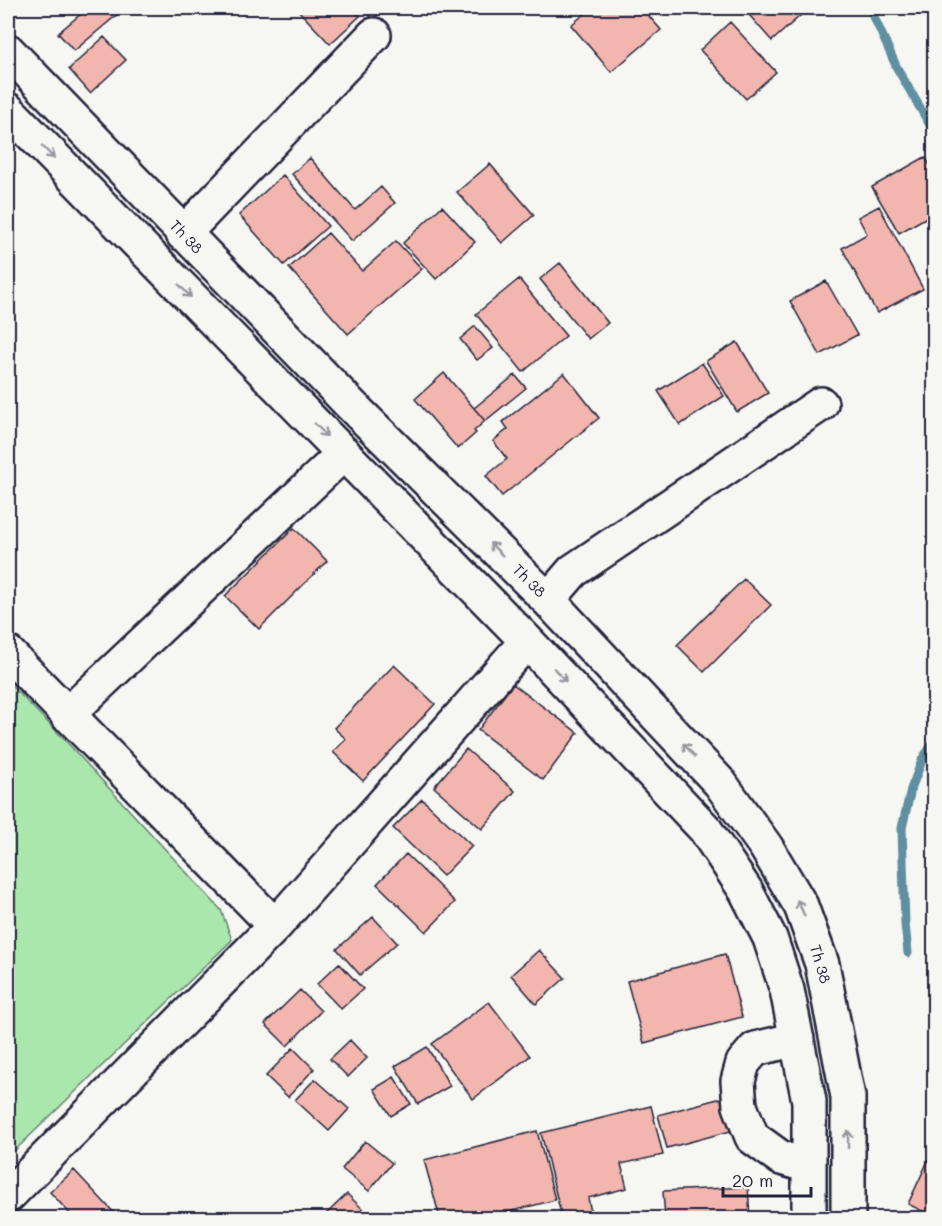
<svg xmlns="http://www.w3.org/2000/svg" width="942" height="1226" font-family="Mali,sans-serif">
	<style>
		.green { fill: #aae7ad; stroke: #668474; stroke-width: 1.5 }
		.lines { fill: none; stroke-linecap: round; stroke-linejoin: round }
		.stream { stroke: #5f8fa1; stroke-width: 9 }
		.building { fill: #f2b6af; stroke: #22223b; stroke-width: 1.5 }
		.minor-casing { stroke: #22223b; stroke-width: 38 }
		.minor { stroke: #f6f6f2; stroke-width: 33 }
		.oneway { stroke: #9797a0 }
		.labels { text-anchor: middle; stroke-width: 4.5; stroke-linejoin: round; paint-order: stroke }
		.street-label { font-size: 15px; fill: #22223b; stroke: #f6f6f2 }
	</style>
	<rect width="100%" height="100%" fill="#f6f6f2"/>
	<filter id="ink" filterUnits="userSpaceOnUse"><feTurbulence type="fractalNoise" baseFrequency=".0167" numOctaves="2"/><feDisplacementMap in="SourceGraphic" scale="12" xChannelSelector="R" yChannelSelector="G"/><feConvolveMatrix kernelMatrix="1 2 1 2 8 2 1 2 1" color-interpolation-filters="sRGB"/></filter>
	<g filter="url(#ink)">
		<path class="green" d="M8 682 63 738 221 910 232 940 8 1157Z"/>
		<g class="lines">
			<path class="stream" d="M870 8 897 68 934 132
				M908 953 905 924 902 828 911 789 923 758 934 742"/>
		</g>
		<path class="building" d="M88 8H125L74 51 58 33Z
			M296 8H352L360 16 330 44Z
			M362 8H385L373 19Z
			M592 8H642L661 30 611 72 571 25Z
			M743 8H794L801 15 772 41Z
			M730 22 776 72 746 99 700 50Z
			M104 37 126 60 90 93 69 69Z
			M925 157 934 172V213L899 233 872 187Z
			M310 158 355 210 381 187 395 203 352 241 292 174Z
			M490 164 534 215 502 243 457 192Z
			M283 175 328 226 284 265 239 215Z
			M442 206 475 242 436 279 403 243Z
			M879 206 923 289 877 313 842 248 867 234 858 217Z
			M328 233 362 271 396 241 422 269 348 334 289 268Z
			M560 263 608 323 588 339 540 279Z
			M519 279 566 336 523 372 476 314Z
			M826 281 857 335 820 355 790 301Z
			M475 326 493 348 477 360 460 339Z
			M737 342 768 393 737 412 706 361Z
			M702 363 724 396 680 425 658 391Z
			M444 373 485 421 474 431 476 433 458 449 415 399Z
			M564 373 599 418 502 496 486 476 507 459 493 441 508 429 503 422Z
			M515 375 526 388 485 421 474 408Z
			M294 528 327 561 259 629 225 596Z
			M744 579 771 605 704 672 677 645Z
			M394 665 435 704 363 781 333 752 346 739 334 728Z
			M513 684 578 733 543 780 478 730Z
			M466 749 515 791 482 829 434 787Z
			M422 799 472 846 443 876 393 828Z
			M406 854 455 902 426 932 377 884Z
			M373 917 397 943 360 975 337 949Z
			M539 950 565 978 536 1004 511 975Z
			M725 954 742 1017 644 1043 627 981Z
			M339 963 363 989 341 1009 317 984Z
			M300 990 321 1011 287 1046 265 1024Z
			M489 1002 530 1056 473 1099 432 1044Z
			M350 1040 367 1058 348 1077 330 1059Z
			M427 1047 450 1086 418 1104 395 1066Z
			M293 1048 314 1069 288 1097 266 1076Z
			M394 1077 411 1104 391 1116 374 1089Z
			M315 1079 349 1109 329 1131 295 1100Z
			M729 1096 738 1129 667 1148 658 1115Z
			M651 1106 663 1155 621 1164 627 1188 588 1198 591 1212 562 1218 541 1133Z
			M537 1131 555 1200 484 1218H440L424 1160Z
			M365 1141 392 1163 369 1191 342 1169Z
			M934 1148V1217L908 1204Z
			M74 1170 119 1218H74L50 1192Z
			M748 1187 750 1218H665L663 1191Z
			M347 1194 372 1218H322Z"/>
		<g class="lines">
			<g class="minor-casing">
				<path id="minor" d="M8 51 351 405 548 600 720 783 766 847 801 906 822 964 848 1097V1218
					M8 110 527 641 705 829 746 891 770 938 787 990 809 1101V1218
					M183 234 374 35
					M548 600 573 571 821 404
					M8 653 275 926
					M67 715 344 453
					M797 1039 755 1049 743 1063 738 1081 740 1106 752 1137 781 1158 809 1166
					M8 1196 275 926 527 641"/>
			</g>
			<use href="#minor" class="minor"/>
		</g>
		<defs><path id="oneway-shaft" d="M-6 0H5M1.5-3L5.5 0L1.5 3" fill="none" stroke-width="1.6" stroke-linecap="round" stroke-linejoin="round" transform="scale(1.5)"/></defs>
		<g class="oneway">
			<use href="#oneway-shaft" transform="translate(48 152) rotate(46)"/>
			<use href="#oneway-shaft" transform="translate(185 291) rotate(46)"/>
			<use href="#oneway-shaft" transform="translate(321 430) rotate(46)"/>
			<use href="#oneway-shaft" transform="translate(496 549) rotate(-135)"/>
			<use href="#oneway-shaft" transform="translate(560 675) rotate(47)"/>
			<use href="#oneway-shaft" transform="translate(689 750) rotate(-133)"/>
			<use href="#oneway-shaft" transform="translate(801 908) rotate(-114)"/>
			<use href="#oneway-shaft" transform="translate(848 1139) rotate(-90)"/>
		</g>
	</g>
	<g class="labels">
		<g class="street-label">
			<text transform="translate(186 237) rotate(46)" y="5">Th 38</text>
			<text transform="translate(529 581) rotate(45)" y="5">Th 38</text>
			<text transform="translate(820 964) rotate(74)" y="5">Th 38</text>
		</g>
	</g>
	<rect width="942" height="1226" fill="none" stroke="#f6f6f2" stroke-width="30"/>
	<rect x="15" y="15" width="912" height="1196" fill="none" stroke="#22223b" stroke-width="2" filter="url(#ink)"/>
	<path d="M723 1187v9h88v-9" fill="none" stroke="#22223b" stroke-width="3"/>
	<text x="732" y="1187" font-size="18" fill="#22223b" stroke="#f6f6f2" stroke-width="4.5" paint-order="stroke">20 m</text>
</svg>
